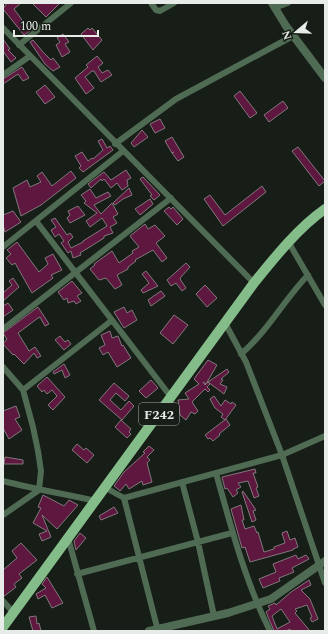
<svg xmlns="http://www.w3.org/2000/svg" width="328" height="634" font-family="Spectral,serif">
	<style>
		.building { fill: #5e183f; stroke: #82787c; fill-rule: evenodd }
		.lines { fill: none; stroke-linecap: round; stroke-linejoin: round }
		.minor { stroke: #506b53; stroke-width: 6 }
		.tertiary { stroke: #506b53; stroke-width: 8 }
		.primary { stroke: #84bd8a; stroke-width: 10 }
		.labels { text-anchor: middle; stroke-width: 3; stroke-linejoin: round; paint-order: stroke }
		.shield { fill: #171d17; stroke: #a9aea9; stroke-width: 1 }
		.shield-label { font-size: 13px; font-weight: bold; fill: #e8ece8 }
	</style>
	<rect width="100%" height="100%" fill="#171d17"/>
	<path class="building" d="M7 3H21L14 9 30 31 24 35 3 9Z
		M32 3H60L46 17Z
		M88 28 90 30 92 28 102 40 93 50 81 34Z
		M63 34 69 42 65 44 70 52 62 57 56 45 60 42 57 38Z
		M3 39 10 49 8 50 16 58 11 62 3 51Z
		M33 40 43 52 51 60 53 58 60 67 53 71 45 64 30 42Z
		M97 56 103 63 98 67 102 73 108 70 112 75 101 82 94 71H92L85 77 94 88 86 94 75 78 88 67 86 65Z
		M22 67 29 78 23 81 18 74 3 84V79Z
		M45 85 55 97 45 104 36 92Z
		M240 91 257 113 250 118 234 96Z
		M283 101 288 108 269 122 264 115Z
		M160 119 165 128 155 133 150 124Z
		M142 130 148 137 134 147 131 143Z
		M172 137 184 157 178 161 172 153 174 152 172 153 165 141Z
		M102 139 107 148 110 146 113 150 83 172 79 168 81 166 75 156 82 152 88 161 92 158 93 159 103 150 98 141Z
		M298 147 325 181 319 186 292 151Z
		M126 170 131 178 127 180 128 186 122 190 117 183 111 188 104 179 102 181 101 179 91 188 88 184 104 172 111 180Z
		M71 171 76 178 41 205 21 216 13 188 27 180 30 187 41 182 37 176 42 172 52 186Z
		M143 177 160 195 154 200 150 196 152 195 140 179Z
		M262 186 266 192 223 226 204 199 210 195 225 215Z
		M129 188 132 195 123 199 115 205 113 203Z
		M90 189 96 198 108 192 111 196 94 205 101 214 112 203 118 214 113 217 117 223 110 227 113 233 104 236V238L80 253 81 255 73 258 71 251 68 253 61 243 64 241 59 234 55 237 51 230 56 227 51 220 55 218 67 235 70 233 73 237 68 242 71 248 83 242V241L107 226 102 218 90 227 86 221 97 213 84 203 86 201 81 195Z
		M150 199 153 204 140 215 135 209Z
		M78 206 85 215 70 223 67 218 70 215 68 211Z
		M169 207 171 209 173 207 183 219 177 225 164 211Z
		M13 211 21 222 5 232 3 225V215Z
		M145 224 148 229 155 225 165 236 156 243 167 258 162 262 153 250 135 260 136 261 128 267V269L117 275 122 285 115 289 106 278 99 280 90 269 95 265 94 264 112 251 119 263 133 253 132 251 139 247 130 236Z
		M17 242 39 272 48 264 45 258 53 254 62 270 51 275 53 278 32 293 15 263 12 265 6 258 11 254 7 250Z
		M186 263 190 267 181 277 180 279 186 288 182 291 176 283 171 286 167 280Z
		M146 271 158 286 143 293 141 290 149 283 142 274Z
		M13 278 19 287 3 301V293L12 285 9 281Z
		M72 281 82 293 77 296 81 301 76 304 74 301 68 303 67 298 64 300 58 292Z
		M205 285 217 298 207 307 196 294Z
		M161 291 165 296 151 306 148 300Z
		M8 303 13 310 3 317V306Z
		M38 307 49 324 45 326 40 317 38 318 18 333 29 351 35 347 41 356 37 358 34 353 24 364 14 354 13 355 3 344 7 339 3 333Z
		M124 307 127 313 132 310 137 320 124 328 114 312Z
		M174 315 188 325 173 344 160 333Z
		M110 331 112 338 118 336 122 346 123 345 131 358 117 367 108 352 103 355 99 348 105 345 101 335Z
		M60 336 65 342 68 340 71 344 64 350 55 340Z
		M208 360 217 365 206 384 203 382 205 385 208 382 210 384 207 387 210 390 208 392 205 389 192 402 198 411 195 414 191 412 186 420 180 415 178 400 189 399 185 393 199 384 194 379Z
		M64 364 70 375 65 378 62 370 54 374 53 372Z
		M227 369 229 372 221 379 223 380 220 384 227 387 224 394 208 382Z
		M47 377 65 397 53 410 48 405 57 396 52 390 47 394 44 390 42 392 37 386Z
		M151 380 158 388 146 398 139 391Z
		M114 383 129 396 125 401 116 393 110 400 121 410 129 401 134 406 122 420 99 400Z
		M214 396 221 406 225 400 231 404 232 402 236 405 225 420 221 417 223 414 215 408 210 399Z
		M16 406 20 417 15 419 22 430 9 439 3 428V411Z
		M226 419 230 425 219 434 220 435 213 441 210 438 208 439 205 435Z
		M121 420 131 429 129 432 131 434 127 438 115 427Z
		M77 444 84 450 86 448 94 455 87 463 72 450Z
		M149 446 154 450 147 457 150 460 147 463 152 482 143 485 142 481 129 489 126 484 120 491 118 489 114 486 124 472 145 453 143 452Z
		M5 457 23 460V464H4Z
		M255 469 256 473H253L258 487 256 488 259 496 254 498 248 481 238 483 241 487 236 490 238 493 233 497 227 488 225 489 222 477Z
		M243 491 256 510 253 511 256 520 252 522 242 492Z
		M43 495 64 506 69 500 78 505 57 529 42 515 51 537 42 541 39 534 47 531 33 523 41 508 38 507Z
		M241 505 244 520H242L245 529 254 526 257 533 258 532 264 552 274 549V547L285 543 282 533 287 531 290 540 295 538 298 547 293 549V550L250 562 245 547 242 548 231 509Z
		M114 507 118 513 101 520 99 516Z
		M80 533 86 538 76 550 74 541Z
		M21 543 37 560 19 574 22 578 14 584 16 587 3 597V570L17 558 12 551Z
		M296 555 298 559 306 555 309 559 292 568 294 572 279 578 280 581 263 588 259 579 276 572 273 564Z
		M47 577 63 603 52 608 45 595 38 599 36 594 46 588 42 584Z
		M309 580 311 585 301 590 310 599 318 619 312 622 310 618 312 617 307 605 295 609 297 611 295 613 310 631H291L290 629 286 631H274L266 612 270 609 268 606 275 603 276 605 291 592ZM281 609 290 622 277 629 272 616Z
		M36 616 37 624 39 623 41 631H33L29 617Z"/>
	<g class="lines">
		<path class="minor" d="M151 3 156 10 160 11 174 3
			M274 8 288 3
			M3 28 254 283
			M19 45 71 3
			M3 75 30 56
			M115 144 176 99 293 36
			M36 221 171 397
			M289 243 325 305
			M3 247 123 151
			M225 323 246 362 282 455 325 583
			M3 329 171 198
			M241 354C267 332 284 300 308 275
			M3 367 23 390 33 427 38 451 41 471 39 490 3 515
			M23 390 111 321
			M216 473C231 527 245 581 270 631
			M3 481C34 489 65 494 96 501
			M182 482 198 542 214 616
			M106 488 124 498 282 455 325 436
			M124 498 158 631
			M68 538 94 631
			M77 574 232 533
			M3 601 13 612"/>
		<path class="tertiary" d="M272 3 286 26 325 78
			M149 631 228 613 271 599 325 561"/>
		<path class="primary" d="M3 627 254 283C275 257 298 228 325 209"/>
	</g>
	<g class="labels">
		<rect class="shield" x="139" y="403" width="40" height="22" rx="3"/>
		<g class="shield-label">
			<text x="159" y="419">F242</text>
		</g>
	</g>
	<rect width="328" height="634" fill="none" stroke="#e8ece8" stroke-width="8"/>
	<g transform="translate(296 32) rotate(251)" stroke="#171d17" stroke-width="3" paint-order="stroke">
	<path d="M0-3L7 15L0 10L-7 15Z" fill="#e8ece8"/>
	<text y="-6" font-size="11" font-weight="bold" text-anchor="middle" fill="#e8ece8">N</text>
	</g>
	<path d="M14 30v6h84v-6" fill="none" stroke="#e8ece8" stroke-width="2"/>
	<text x="20" y="30" font-size="12" fill="#e8ece8" stroke="#171d17" stroke-width="3" paint-order="stroke">100 m</text>
</svg>
